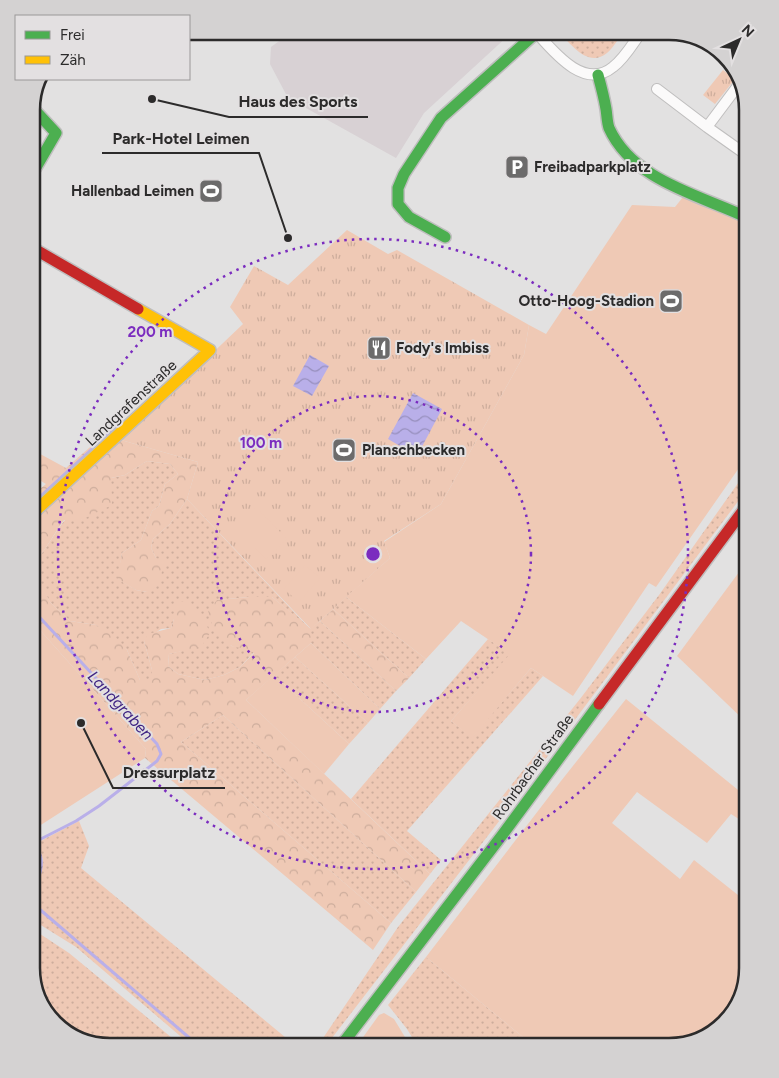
<svg xmlns="http://www.w3.org/2000/svg" width="779" height="1078" font-family="Figtree,sans-serif">
	<style>
		.built { fill: #d8d1d4 }
		.grass { fill: url(#grass-dots) }
		.forest { fill: url(#forest-crowns) }
		.park { fill: url(#park-tufts) }
		.garden { fill: #efc9b5 }
		.water { fill: url(#water-waves) }
		.lines { fill: none; stroke-linecap: round; stroke-linejoin: round }
		.stream { stroke: #b9afe9; stroke-width: 3 }
		.street-casing { stroke: #bfbebe; stroke-width: 12 }
		.fast-casing { stroke: #bfbebe; stroke-width: 14 }
		.slow-casing { stroke: #bfbebe; stroke-width: 14 }
		.jam-casing { stroke: #bfbebe; stroke-width: 14 }
		.street { stroke: #fbfafa; stroke-width: 10 }
		.fast { stroke: #4caf50; stroke-width: 11 }
		.slow { stroke: #ffc107; stroke-width: 11 }
		.jam { stroke: #c62828; stroke-width: 11 }
		.ring { fill: none; stroke: #7b2cbf; stroke-width: 2.5; stroke-dasharray: 2.5 5 }
		.labels { text-anchor: middle; stroke-width: 4; stroke-linejoin: round; paint-order: stroke }
		.poi-label { font-size: 15px; font-weight: bold; fill: #2c2b2b; stroke: #e3e0e1; text-anchor: start }
		.street-label { font-size: 15px; fill: #2c2b2b; stroke: #e3e0e1 }
		.water-label { font-size: 16px; font-style: italic; fill: #3f2382; stroke: #e3e0e1 }
		.rim { fill: none; stroke: #2c2b2b; stroke-width: 2.5 }
		.centre { fill: #7b2cbf; stroke: #e3e0e1; stroke-width: 2.5 }
		.ring-label { font-size: 15px; text-anchor: middle; font-weight: bold; fill: #7b2cbf; stroke: #e3e0e1; stroke-width: 4; stroke-linejoin: round; paint-order: stroke }
		.leader { fill: none; stroke: #2c2b2b; stroke-width: 2 }
		.callout-dot { fill: #2c2b2b; stroke: #e3e0e1; stroke-width: 2 }
		.callout-label { font-size: 16px; text-anchor: middle; font-weight: bold; fill: #2c2b2b; stroke: #e3e0e1; stroke-width: 4; stroke-linejoin: round; paint-order: stroke }
	</style>
	<defs>
		<pattern id="grass-dots" width="8" height="8" patternUnits="userSpaceOnUse" patternTransform="scale(1.25)"><rect width="8" height="8" fill="#efc9b5"/><path d="M2 2h.1M6 6h.1" fill="none" stroke="#cdad9c" stroke-width="1.8" stroke-linecap="round"/></pattern>
		<pattern id="forest-crowns" width="20" height="18" patternUnits="userSpaceOnUse" patternTransform="scale(1.25)"><rect width="20" height="18" fill="#efc9b5"/><path d="M2 6a3 3 0 1 1 6 0M12 15a3 3 0 1 1 6 0" fill="none" stroke="#cdad9c"/></pattern>
		<pattern id="park-tufts" width="24" height="20" patternUnits="userSpaceOnUse" patternTransform="scale(1.25)"><rect width="24" height="20" fill="#efc9b5"/><path d="M3 7l-1-3M5 7V3M7 7l1-3M15 17l-1-3M17 17v-4M19 17l1-3" fill="none" stroke="#cdad9c"/></pattern>
		<pattern id="water-waves" width="16" height="10" patternUnits="userSpaceOnUse" patternTransform="scale(1.25)"><rect width="16" height="10" fill="#b9afe9"/><path d="M0 5q4-4 8 0t8 0" fill="none" stroke="#978fbd"/></pattern>
	</defs>
	<rect width="100%" height="100%" fill="#e2e1e1"/>
	<path class="built" d="M293 31H508L510 34 424 113 396 158 288 98 270 64 271 47Z"/>
	<path class="grass" d="M558 31H624C619 38 613 48 607 53 588 69 570 43 558 31Z
		M147 461 170 464 178 474 165 484 159 506 152 511 141 540 122 553 118 579 136 590 147 592 156 558 151 548 153 539 170 524 187 499 310 629 320 621 396 691 380 709 311 643 310 629 272 597H249L217 600 231 646 245 647 254 652 240 667 224 675 205 680 178 674 168 666 169 654 181 651 174 619 171 628 161 629 144 641 152 670V680H140L127 650 96 625 70 621 50 602 38 581 37 559C48 547 54 533 65 520H81L111 484V478L125 475Z
		M748 469V488L500 820 325 1047H317L398 927 580 699 659 595Z
		M346 597 426 659 409 678 333 609Z
		M488 639 511 654 451 721 472 737 531 668 543 676 407 831 441 860 430 874 351 799Z
		M295 657 368 723 349 744 274 675Z
		M223 715 416 892 391 923 181 742Z
		M79 821 89 846 81 868 297 1047H193L76 947 31 919V892L37 886 43 859 39 852H36L31 855V846Z
		M31 928 69 953 183 1047H105L70 1036 42 1008 31 968Z
		M426 957 535 1047H418L407 1029 388 1005Z"/>
	<path class="forest" d="M112 428 121 440 198 462 187 499 170 524 153 539 151 548 156 558 166 561 156 587 147 592 136 590 117 579 122 553 141 540 152 511 159 506 165 484 178 474 170 464 147 461 125 475 111 478 112 505 81 520H64C54 533 48 547 37 559L39 581 50 602 70 621 96 625 115 637 127 650 140 680H152V670L144 641 148 634 171 628 174 619 175 604 184 601 204 619 210 633 201 647 169 654 168 666 178 674 205 680 224 675 240 667 254 653C244 646 241 649 232 646 218 641 211 624 208 611L217 600 249 597H272L311 629V643L246 700 430 874 416 892 223 715 181 742 391 923 373 950 145 758 146 749 31 620V496L46 484 31 475V449L66 468Z
		M333 609 409 678 396 691 320 621Z"/>
	<path class="park" d="M723 70 735 79 715 104 703 95Z
		M347 230 388 254 397 250 529 325 524 355 441 504 384 541 390 558 311 629 187 499 198 462 121 440 243 324 230 307 254 266 288 285Z"/>
	<path class="garden" d="M683 197 748 224V455L656 587 649 583 573 696 531 668 472 738 451 721 510 654 461 621 426 659 346 597 390 558 384 542 441 504 524 355 529 325 546 334 632 205 675 207Z
		M256 507 287 539 266 559 235 528Z
		M748 560V724L677 656Z
		M305 565 320 578 299 602 284 589Z
		M31 620 146 749 145 758 33 830 31 829Z
		M311 643 380 709 368 723 295 657Z
		M274 675 349 744 324 774 246 700Z
		M626 699 748 798V825L731 814 707 843 637 792 612 823 680 879 694 860 748 903V968L737 1008 709 1036 669 1047H535L426 957 561 781Z
		M384 1013 394 1019 411 1047H356L379 1015Z"/>
	<path class="water" d="M310 355 329 366 312 396 293 386Z
		M413 393 442 409 417 456 388 439Z
		M351 441 353 449 343 453 344 456 337 459 334 452 344 449 342 444Z
		M36 852 41 853C46 866 40 883 31 892V855Z"/>
	<g class="lines">
		<path class="stream" d="M31 505 117 426
			M31 844 76 821 99 806 157 761 161 754 157 744 31 608
			M37 907 200 1047"/>
		<g class="street-casing">
			<path id="street" d="M535 31C553 51 584 91 613 67 625 58 633 43 642 31
				M740 83 707 127 748 156
				M657 89 707 127
				M31 278 35 268 32 248"/>
		</g>
		<g class="fast-casing">
			<path id="fast" d="M598 75C601 86 604 97 606 109 607 115 607 122 609 128 633 181 700 195 748 218
				M31 106 56 133 31 176
				M445 237 409 217 398 204V188L404 174 441 118 536 33
				M340 1047 503 834 599 704"/>
		</g>
		<g class="slow-casing">
			<path id="slow" d="M31 515 210 350 138 309"/>
		</g>
		<g class="jam-casing">
			<path id="jam" d="M31 247 138 309
				M599 704 748 504"/>
		</g>
		<use href="#street" class="street"/>
		<use href="#fast" class="fast"/>
		<use href="#slow" class="slow"/>
		<use href="#jam" class="jam"/>
	</g>
	<g class="ring">
		<circle cx="373" cy="554" r="158"/>
		<circle cx="373" cy="554" r="315"/>
	</g>
	<defs>
		<g id="parking-square" transform="scale(1.25)"><rect x="-9" y="-9" width="18" height="18" rx="4" fill="#6c6b6b" stroke="#e3e0e1"/><path d="M-3.5-5.5H1a3.5 3.5 0 0 1 0 7H-1V5.5H-3.5ZM-1-3.4V-.6H.8a1.4 1.4 0 0 0 0-2.8Z" fill="#fff"/></g>
		<g id="stadium-square" transform="scale(1.25)"><rect x="-9" y="-9" width="18" height="18" rx="4" fill="#6c6b6b" stroke="#e3e0e1"/><path d="M0-5a6.5 5 0 1 0 0 10a6.5 5 0 1 0 0-10ZM-3.5-1.8h7v3.6h-7Z" fill="#fff"/></g>
		<g id="restaurant-square" transform="scale(1.25)"><rect x="-9" y="-9" width="18" height="18" rx="4" fill="#6c6b6b" stroke="#e3e0e1"/><path d="M-5-6h1v4h1v-4h1v4h1v-4h1v5L-1.5 .5V6h-2V.5L-5-1ZM5-6V6H3V1.5H1.5Q1.5-4 5-6Z" fill="#fff"/></g>
	</defs>
	<g fill-rule="evenodd">
		<use href="#parking-square" x="517" y="167"/>
		<use href="#stadium-square" x="211" y="191"/>
		<use href="#stadium-square" x="671" y="301"/>
		<use href="#restaurant-square" x="379" y="348"/>
		<use href="#stadium-square" x="344" y="450"/>
	</g>
	<g class="labels">
		<g class="poi-label">
			<text x="534" y="172">Freibadparkplatz</text>
			<text x="194" y="196" text-anchor="end">Hallenbad Leimen</text>
			<text x="654" y="306" text-anchor="end">Otto-Hoog-Stadion</text>
			<text x="396" y="353">Fody's Imbiss</text>
			<text x="362" y="455">Planschbecken</text>
		</g>
		<g class="street-label">
			<text transform="translate(131 403) rotate(-43)" y="5">Landgrafenstraße</text>
			<text transform="translate(533 767) rotate(-54)" y="5">Rohrbacher Straße</text>
		</g>
		<g class="water-label">
			<text transform="translate(121 705) rotate(47)" y="6">Landgraben</text>
		</g>
	</g>
	<path d="M0 0H779V1078H0ZM110 40H669A70 70 0 0 1 739 110V968A70 70 0 0 1 669 1038H110A70 70 0 0 1 40 968V110A70 70 0 0 1 110 40Z" fill="#d4d2d2" fill-rule="evenodd"/>
	<path class="rim" d="M110 40H669A70 70 0 0 1 739 110V968A70 70 0 0 1 669 1038H110A70 70 0 0 1 40 968V110A70 70 0 0 1 110 40Z"/>
	<circle cx="373" cy="554" r="8" class="centre"/>
	<g class="ring-label">
		<text x="150" y="337">200 m</text>
		<text x="261" y="448">100 m</text>
	</g>
	<path class="leader" d="M152 99L229 117H368M288 238L259 153H102M81 723L113 788H225"/>
	<g class="callout-dot">
		<circle cx="152" cy="99" r="5"/>
		<circle cx="288" cy="238" r="5"/>
		<circle cx="81" cy="723" r="5"/>
	</g>
	<g class="callout-label">
		<text x="298" y="107">Haus des Sports</text>
		<text x="181" y="144">Park-Hotel Leimen</text>
		<text x="169" y="778">Dressurplatz</text>
	</g>
	<rect x="15" y="15" width="175" height="65" fill="#e3e0e1" stroke="#9a9898"/>
	<rect x="25" y="31" width="25" height="8" fill="#4caf50" stroke="#9a9898"/>
	<text x="60" y="40" font-size="15" fill="#2c2b2b">Frei</text>
	<rect x="25" y="56" width="25" height="8" fill="#ffc107" stroke="#9a9898"/>
	<text x="60" y="65" font-size="15" fill="#2c2b2b">Zäh</text>
	<g transform="translate(739 40) rotate(44)" stroke="#e3e0e1" stroke-width="4" paint-order="stroke">
	<path d="M0-4L9 19L0 12L-9 19Z" fill="#2c2b2b"/>
	<text y="-8" font-size="14" font-weight="bold" text-anchor="middle" fill="#2c2b2b">N</text>
	</g>
</svg>
